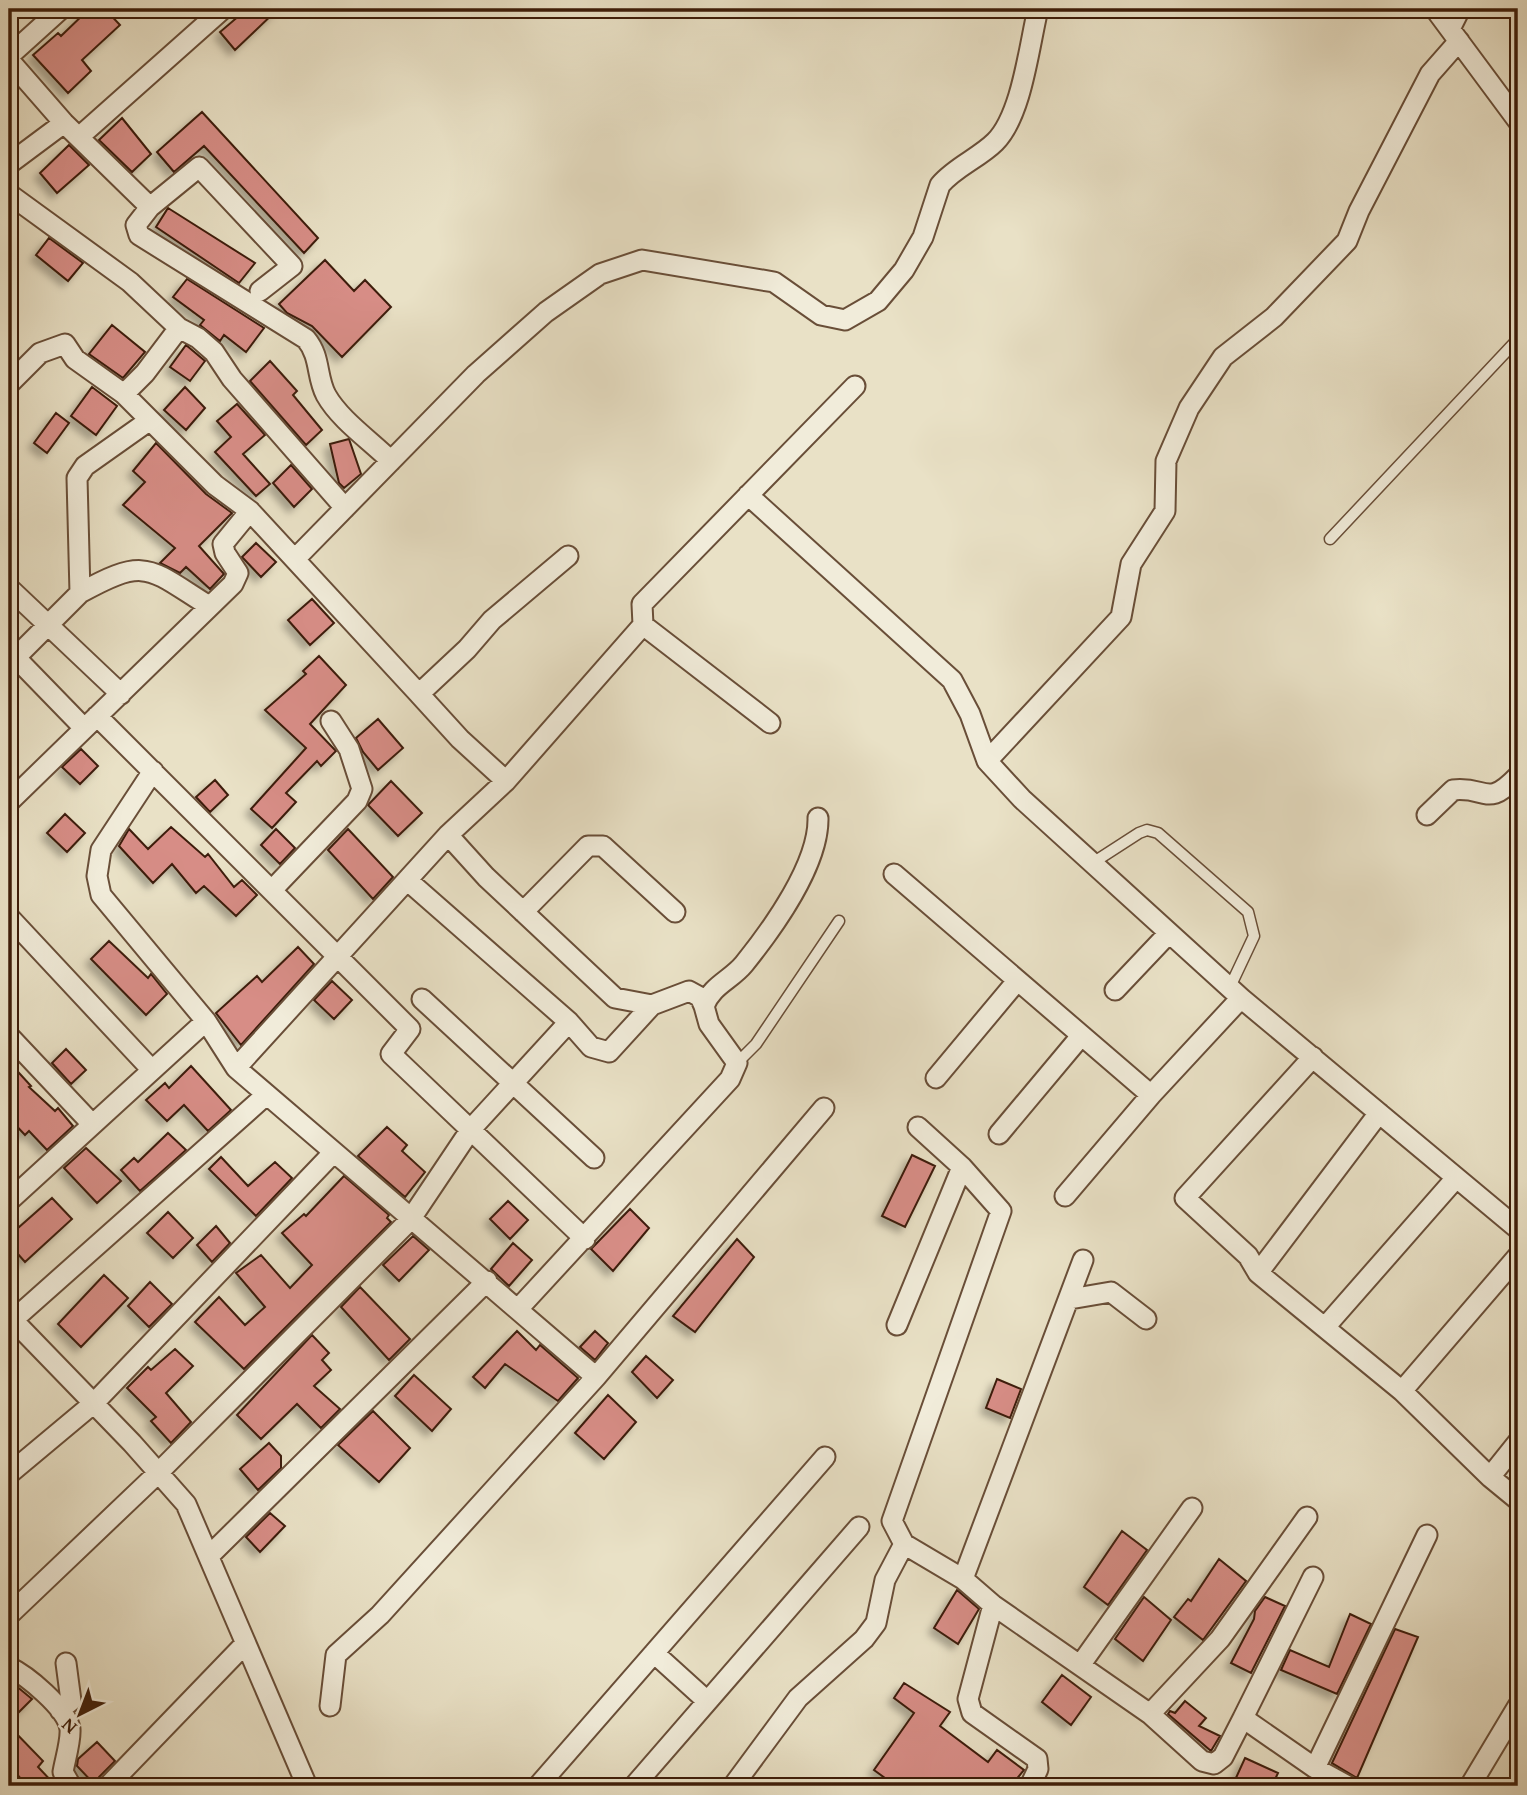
<svg xmlns="http://www.w3.org/2000/svg" width="1527" height="1795" font-family="'Gentium Book Plus',serif">
	<style>
		.building { fill: #d78d86; stroke: #3e1d09; stroke-width: 2; filter: url(#shadow) }
		.lines { fill: none; stroke-linecap: round; stroke-linejoin: round }
		.service-casing { stroke: #694e38; stroke-width: 13 }
		.minor-casing { stroke: #694e38; stroke-width: 23 }
		.service { stroke: #f1ecda; stroke-width: 10 }
		.minor { stroke: #f1ecda; stroke-width: 19 }
	</style>
	<defs>
		<filter id="shadow"><feDropShadow dx="-5.5" dy="5.5" stdDeviation="3.5" flood-color="#0004"/></filter>
	</defs>
	<rect width="100%" height="100%" fill="#e9e1c6"/>
	<filter id="stains"><feTurbulence type="fractalNoise" baseFrequency=".00286" numOctaves="4"/><feColorMatrix values="0 0 0 0 .2 0 0 0 0 .09 0 0 0 0 .02 0 0 0 .5 -.17"/></filter>
	<radialGradient id="worn" r=".72"><stop offset=".6" stop-color="#630" stop-opacity="0"/><stop offset="1" stop-color="#630" stop-opacity=".3"/></radialGradient>
	<path class="building" d="M89 9H105L120 25 82 60 91 71 68 93 33 55 58 33 61 36Z
		M247 9H278L235 50 220 32Z
		M202 112 318 238 304 253 204 146 174 172 157 152Z
		M122 118 151 154 132 172 99 140Z
		M69 145 89 165 57 193 40 173Z
		M168 208 255 263 239 283 156 227Z
		M49 238 83 263 68 281 36 255Z
		M325 260 354 291 365 280 391 307 342 357 312 326 287 313 279 304Z
		M187 279 264 328 246 352 224 335 220 341 200 325 204 320 173 297Z
		M112 325 145 352 123 378 89 354Z
		M186 345 205 361 190 381 170 367Z
		M270 361 297 391 293 395 322 430 306 445 250 381Z
		M92 387 117 406 96 435 71 416Z
		M185 387 205 408 186 430 164 410Z
		M237 404 265 435 243 454 270 484 256 496 215 452 231 437 217 421Z
		M56 413 69 423 47 453 34 443Z
		M349 439 361 474 344 488 339 483 330 444Z
		M156 443 206 494 232 513 199 546 224 574 210 589 186 567 180 573 160 563 175 548 123 505 145 482 133 471Z
		M291 465 312 489 294 507 273 483Z
		M256 543 276 562 261 577 242 557Z
		M312 599 334 623 310 645 288 620Z
		M319 656 346 685 310 724 336 751 321 766 317 761 286 793 296 802 272 828 251 809 306 748 265 710 306 674 303 671Z
		M378 719 403 748 378 770 363 752 356 738Z
		M81 749 98 766 80 784 62 767Z
		M215 780 228 795 210 812 196 797Z
		M391 781 422 813 398 836 368 805Z
		M65 814 85 833 67 852 47 833Z
		M171 827 205 857 208 854 234 887 242 880 257 895 236 916 204 886 196 893 172 864 153 883 119 846 129 829 148 849Z
		M276 829 295 848 280 864 261 845Z
		M348 829 393 877 373 899 328 850Z
		M109 941 148 978 151 974 167 994 146 1015 91 959Z
		M298 947 314 964 241 1045 216 1013 257 976 262 982Z
		M332 981 352 1000 334 1019 314 1000Z
		M66 1049 86 1070 71 1084 52 1063Z
		M9 1062 31 1086 29 1087 55 1111 58 1108 73 1126 47 1150 29 1131 25 1135 9 1118Z
		M191 1066 231 1110 208 1131 184 1105 167 1121 146 1100 165 1083 169 1088Z
		M387 1127 407 1145 402 1151 425 1172 405 1197 358 1156Z
		M168 1133 186 1150 140 1191 121 1170 134 1158 138 1162Z
		M86 1148 121 1181 97 1203 64 1168Z
		M912 1155 935 1166 905 1227 882 1216Z
		M221 1157 248 1186 275 1162 292 1178 256 1216 209 1169Z
		M344 1176 389 1215 387 1218 391 1222 244 1369 195 1322 219 1297 245 1325 265 1307 236 1273 261 1255 290 1288 312 1265 282 1233 304 1214 306 1216Z
		M52 1198 72 1219 25 1262 9 1244V1236Z
		M508 1201 528 1220 510 1239 490 1219Z
		M630 1209 649 1228 613 1271 591 1249Z
		M168 1212 193 1238 173 1258 147 1233Z
		M216 1226 230 1243 212 1262 197 1245Z
		M413 1236 429 1250 399 1281 383 1265Z
		M737 1239 754 1257 695 1332 673 1316Z
		M513 1243 532 1260 509 1286 491 1269Z
		M104 1275 128 1298 81 1347 58 1324Z
		M150 1282 172 1304 149 1327 128 1306Z
		M360 1287 410 1339 389 1360 341 1307Z
		M517 1331 536 1350 540 1345 578 1378 558 1401 505 1364 485 1388 473 1377Z
		M595 1331 608 1343 595 1360 580 1347Z
		M312 1335 329 1353 322 1360 331 1370 314 1386 340 1409 321 1428 297 1404 261 1439 237 1415Z
		M175 1349 193 1366 166 1393 191 1422 171 1443 151 1421 156 1417 127 1388 148 1367 151 1370Z
		M646 1356 673 1380 657 1398 632 1372Z
		M414 1375 451 1409 432 1431 395 1396Z
		M997 1379 1021 1389 1010 1418 986 1408Z
		M608 1395 636 1422 604 1459 575 1433Z
		M373 1411 410 1448 379 1482 338 1445Z
		M269 1443 281 1456V1468L258 1490 240 1469Z
		M270 1513 285 1526 260 1552 246 1537Z
		M1122 1531 1147 1550 1108 1605 1084 1587Z
		M1219 1559 1246 1581 1203 1640 1174 1617 1188 1599 1191 1601Z
		M957 1590 979 1609 958 1644 934 1628Z
		M1144 1597 1171 1620 1143 1661 1115 1639Z
		M1265 1597 1285 1606 1251 1673 1231 1663 1254 1619 1255 1611Z
		M1350 1614 1371 1624 1337 1694 1281 1670 1290 1650 1329 1667Z
		M1395 1629 1418 1637 1357 1778 1332 1763Z
		M1062 1675 1091 1697 1071 1725 1042 1702Z
		M904 1683 950 1712 940 1726 988 1762 997 1750 1024 1770 1011 1786H896L874 1770 914 1713 894 1698Z
		M15 1685 32 1699 9 1722V1692Z
		M1185 1701 1206 1718 1199 1726 1220 1736 1211 1751 1168 1714 1170 1711 1175 1713Z
		M9 1726 43 1761 38 1767 56 1786H27L9 1765Z
		M97 1742 115 1761 99 1777 96 1786 77 1766 78 1759Z
		M1245 1758 1278 1773 1272 1786H1248L1235 1780Z"/>
	<g class="lines">
		<g class="service-casing">
			<path id="service" d="M1330 539 1518 339
				M1091 864 1139 833 1147 830 1158 833 1248 912 1254 936 1230 987
				M737 1063 756 1044 839 921"/>
		</g>
		<g class="minor-casing">
			<path id="minor" d="M1435 9 1518 121
				M1450 29 1460 9
				M9 56 61 9
				M9 60 64 123 150 207
				M79 137 223 9
				M9 164 64 123
				M9 194 130 282 179 328 198 338 214 352 232 379 345 508
				M260 291 292 266 199 167 150 207 136 225 139 235 306 339C321 357 316 376 326 395 340 420 371 441 391 461
				M179 328 145 373 124 394 215 485 250 511 419 694
				M9 384 40 353 65 344 75 359 124 394
				M748 495 952 680 970 714 987 761 1022 799 1241 998 1518 1229
				M296 558 476 374 546 312 600 274 642 260 774 282 821 315 845 320 878 301 904 270 923 237 940 185C955 167 979 158 995 142 1022 115 1029 46 1038 9
				M9 588 121 694
				M80 593C147 556 148 568 209 606
				M16 658 84 728
				M9 664 80 593 77 478 85 466 150 420
				M97 716 410 1029 391 1054 585 1239
				M770 723 643 625 642 604 855 386
				M987 761 1121 617 1131 564 1165 511 1166 461 1189 408 1223 357 1274 317 1347 241 1359 211 1430 74 1459 41
				M506 781 460 739 419 694 467 649 492 620 568 556
				M9 802 233 584 238 573 225 553 223 544 250 511
				M1427 815 1453 790C1487 786 1486 809 1518 776
				M448 835 486 877 615 998 652 1005 689 991 700 997 704 1006
				M894 874 1151 1095
				M407 880 569 1022 591 1047 609 1052 652 1005
				M272 890 357 801 362 789 349 749 331 721
				M523 912 588 846H603L675 912
				M9 917 151 1069
				M1115 990 1169 933
				M422 999 594 1158
				M9 1036 92 1124
				M1313 1057 1185 1198 1248 1256 1258 1273 1402 1391 1490 1477 1518 1500
				M236 1068 448 835 506 781 643 625
				M936 1078 1017 981
				M918 1127 962 1167 1001 1211 892 1521 904 1544 963 1579 993 1605 1150 1714 1202 1761 1214 1764 1223 1757 1243 1718 1315 1768 1348 1786
				M999 1134 1081 1036
				M334 1152 596 1377
				M1065 1196 1151 1095 1241 998
				M9 1201 206 1021
				M1258 1273 1379 1113
				M1070 1299 1111 1292 1146 1319
				M518 1309 730 1079 737 1063 709 1024 704 1006C712 985 731 980 744 964 773 928 819 864 818 818
				M9 1316 132 1443 186 1504 307 1786
				M13 1320 265 1096
				M897 1325 962 1167
				M1326 1326 1456 1178
				M1402 1391 1518 1256
				M9 1474 94 1403 334 1152 236 1068 206 1021 101 895 97 876 101 850 153 771
				M1490 1477 1518 1442
				M209 1556 487 1281
				M963 1579 1083 1260
				M993 1605 968 1699 972 1713 1037 1759 1038 1769 1030 1786
				M9 1615 158 1473 410 1220 471 1129 569 1022
				M654 1653 707 1701
				M1081 1664 1192 1508
				M9 1667C26 1675 67 1708 70 1729 71 1741 65 1760 63 1772L71 1786
				M330 1706 336 1655 380 1615 596 1377 824 1108
				M60 1710 71 1701 66 1663
				M1150 1714 1220 1639 1307 1517
				M1243 1718 1313 1577
				M1315 1768 1427 1535
				M108 1786 244 1645
				M538 1786 825 1457
				M634 1786 859 1527
				M733 1786 798 1698 864 1639 876 1623 885 1580 904 1544
				M1470 1786 1518 1706"/>
		</g>
		<use href="#service" class="service"/>
		<use href="#minor" class="minor"/>
	</g>
	<rect width="1527" height="1795" fill="none" stroke="#e9e1c6" stroke-width="35"/>
	<rect x="10" y="10" width="1506" height="1774" fill="none" stroke="#3e1d09" stroke-width="3.5"/>
	<rect x="18" y="18" width="1492" height="1760" fill="none" stroke="#3e1d09" stroke-width="2"/>
	<g transform="translate(80 1714) rotate(222)" stroke="#f1ecda" stroke-width="5" paint-order="stroke">
	<path d="M0-5L12 26L0 18L-12 26Z" fill="#3e1d09"/>
	<text y="-10" font-size="19" font-weight="bold" text-anchor="middle" fill="#3e1d09">N</text>
	</g>
	<rect width="100%" height="100%" filter="url(#stains)"/>
	<rect width="100%" height="100%" fill="url(#worn)"/>
</svg>
